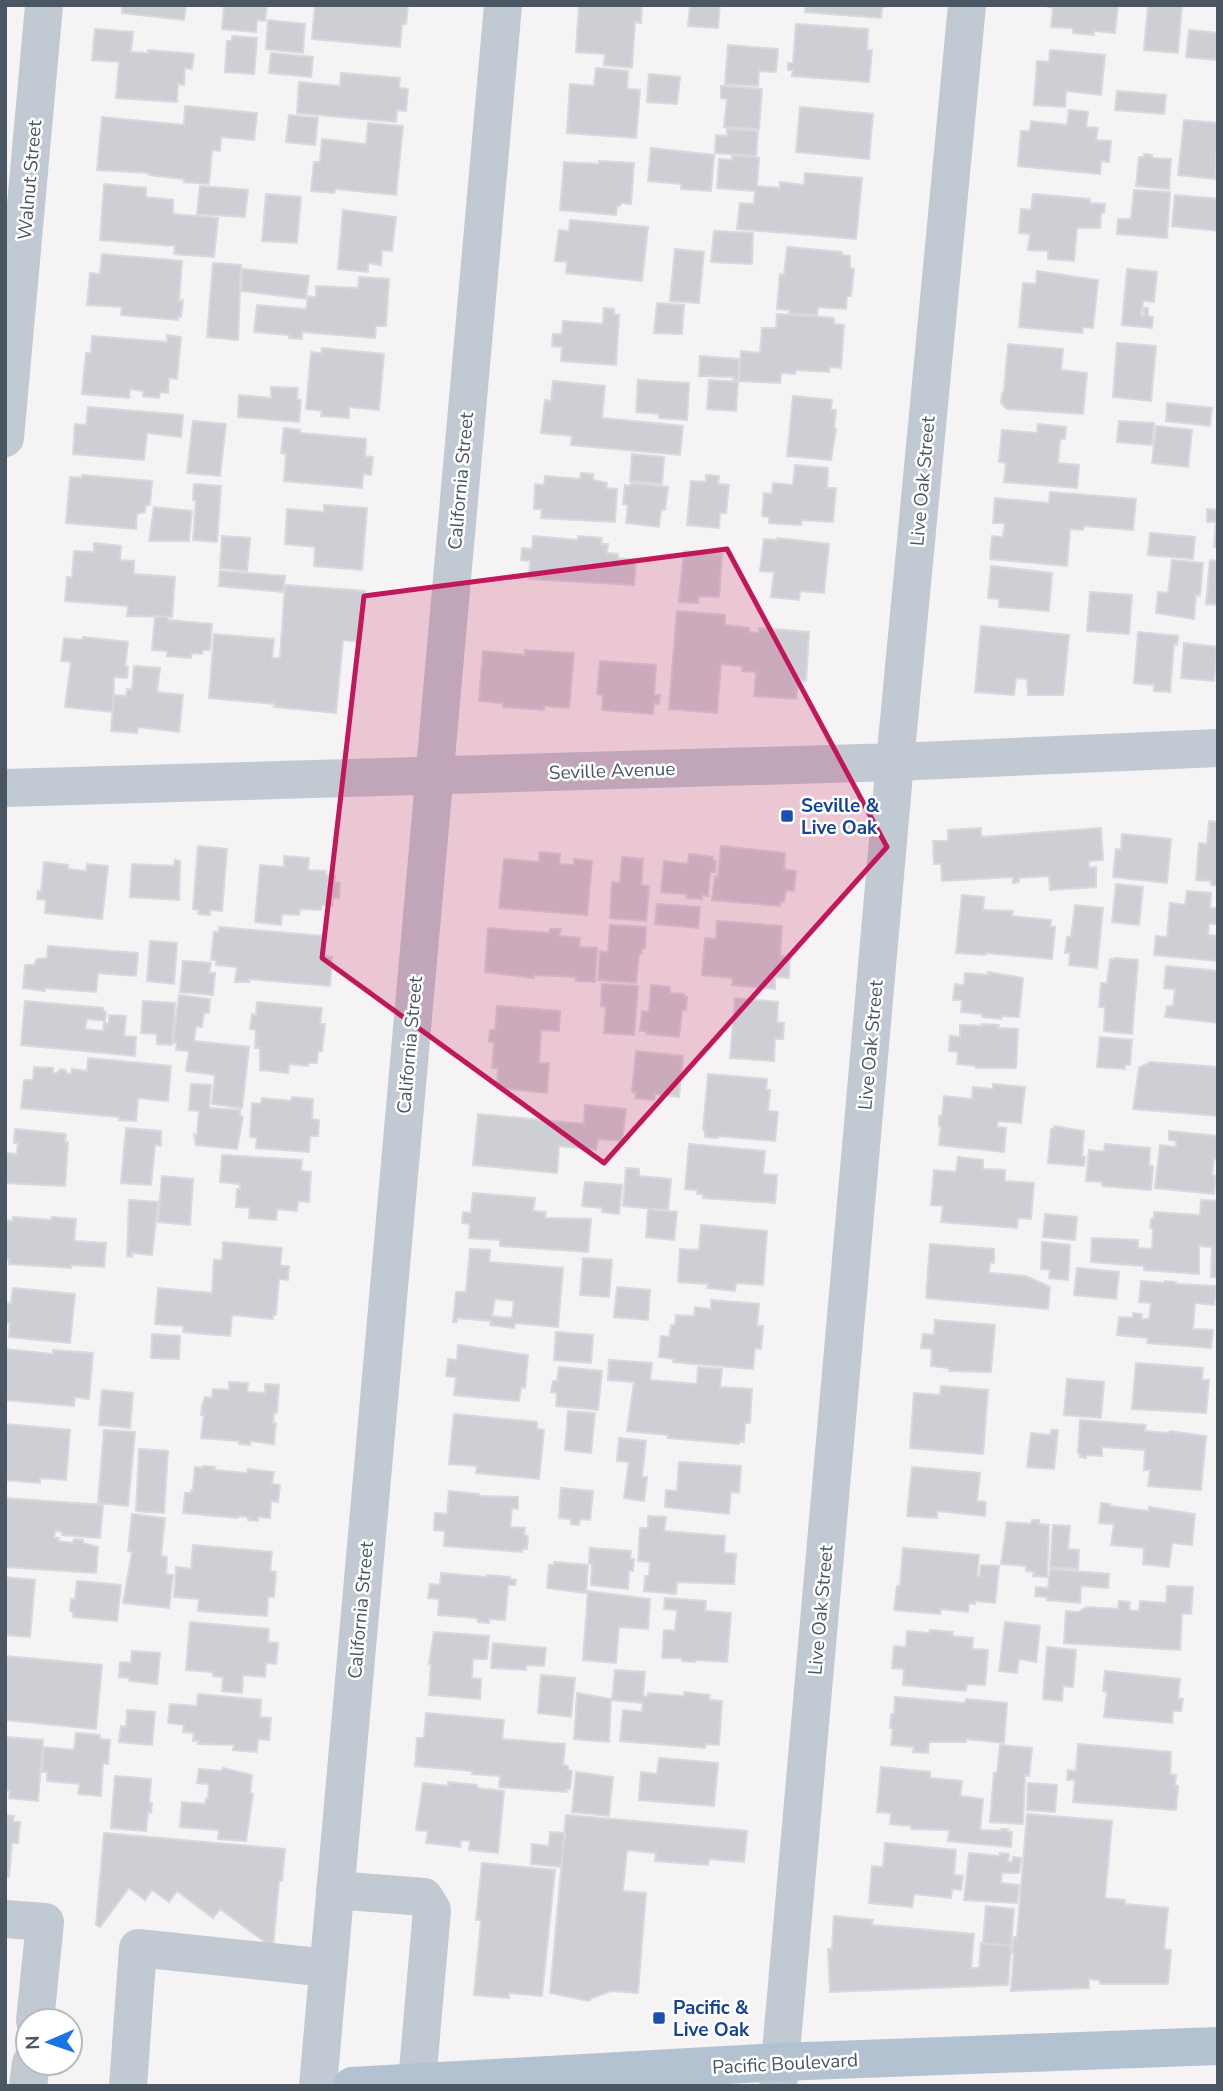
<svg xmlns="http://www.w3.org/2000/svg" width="1223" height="2091" font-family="'Nunito Sans',sans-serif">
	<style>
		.building { fill: #cdcfd5; stroke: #d7d9de; stroke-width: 2; fill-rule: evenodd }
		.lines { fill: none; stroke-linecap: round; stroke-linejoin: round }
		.minor { stroke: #c1cad2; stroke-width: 38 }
		.major { stroke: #b3c2d1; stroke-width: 38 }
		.marked { fill: #c2185b; fill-opacity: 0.2; stroke: #c2185b; stroke-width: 5; stroke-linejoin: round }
		.transit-dot { fill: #1a4fb4; stroke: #fff; stroke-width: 2.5 }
		.labels { text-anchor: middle; stroke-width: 5; stroke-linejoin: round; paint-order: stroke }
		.street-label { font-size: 19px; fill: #4a5661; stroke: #fff }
		.transit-label { font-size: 19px; font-weight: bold; fill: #164399; stroke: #fff; text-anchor: start }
	</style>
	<rect width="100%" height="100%" fill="#f5f3f3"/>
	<path class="building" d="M122 5H186L184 20 122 13Z
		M224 5H267L265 21 257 20 256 32 222 29Z
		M315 5H408L406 24H402L400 47 312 39Z
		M579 5H642L641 23 635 22 632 68 604 65 605 54 576 52Z
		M690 5H720L718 28 688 26Z
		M806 5H888L882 8 881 18 805 12Z
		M1042 5H1118L1115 33 1094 31V35L1073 33V28L1051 27 1053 8Z
		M1148 5H1182L1178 53 1144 50Z
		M268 20 305 24 303 53 266 49Z
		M796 24 868 29 867 50H872L869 82 792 76 793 70H788V63H793Z
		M95 29 133 32 131 52 148 53V50L194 54 192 69 185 68 184 85 178 84 177 102 116 98 119 62 92 60Z
		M1189 30 1218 33 1216 60 1186 57Z
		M232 36 257 38 254 74 225 72 227 41H232Z
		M728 45 778 49 776 72 759 71 758 86 725 84Z
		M1050 50 1105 55 1101 95 1066 91 1065 107 1034 105 1037 61 1049 62Z
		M271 53 313 57 311 77 269 73Z
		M596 68 628 71 627 89 640 90 636 138 567 133 570 84 594 86Z
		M341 73 400 78 399 88 408 89 406 111 397 110 396 122 297 113 299 82 340 86Z
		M649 74 680 77 677 104 647 102Z
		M721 86 762 89 759 129 724 127 727 99 721 98Z
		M1117 91 1166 95 1164 114 1115 110Z
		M185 106 257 113 254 140 221 137 220 151 212 150 209 184 184 182V179L149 175V173L97 170 102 117 184 125Z
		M800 107 873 114 869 159 796 152Z
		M1069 110 1088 112 1086 127 1098 128 1096 140 1111 141 1109 162 1101 161 1100 174 1018 166 1021 131H1030L1031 121 1067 125Z
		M289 115 318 118 315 145 286 142Z
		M1184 120 1218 123 1215 179 1178 175Z
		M368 123 403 126 396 195 335 189 334 193 311 191 314 162H320L322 139 366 144Z
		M727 129 758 131 756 156 715 153 716 135 727 136Z
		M651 148 714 155 711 191 681 189V184L648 181Z
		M1144 154 1152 155V158L1171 159 1169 189 1136 186 1139 157H1144Z
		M732 155 759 158 757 186 780 188V182L804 185 805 173 862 178 856 239 737 229 740 203 754 204 755 191 717 188 719 159 732 160Z
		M599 161 634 163 631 204 621 203 620 206H617L616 215 560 210 564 162 599 164Z
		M104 184 146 188V197L173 200V214L218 218 214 257 174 254 175 246 100 240Z
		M200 186 248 190 245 217 197 214Z
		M1134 190 1170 192 1167 238 1117 234 1118 219H1131Z
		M266 194 301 197 297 243 262 241Z
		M1033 194 1090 199V203L1105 204 1104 213H1101L1100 228H1077L1074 261 1048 259V251L1028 250 1030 234 1019 233 1021 209 1031 210Z
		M1175 195 1218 199V231L1172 226Z
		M343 210 396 217 392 251 382 250 381 265 368 263V272L338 269Z
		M570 220 648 227 642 281 566 273 567 262 555 261 559 230 569 231Z
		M714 231 753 233 752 264 711 262Z
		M787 247 842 252V255L850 256V268L854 269 851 296H847L846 309 818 307 817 315 789 313 790 310 777 309 780 274 784 275Z
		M675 249 704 252 699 303 670 301Z
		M102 254 182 261 179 301 183 300 181 317 178 316V320L121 315 122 307 87 305 90 273 100 274Z
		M213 263 241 265 238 340 207 337Z
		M243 269 309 276 306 299 241 291Z
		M1127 269 1157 272 1154 302 1143 301 1141 316H1144V308H1148V316L1153 317 1152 328 1122 325Z
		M1037 271 1098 280 1093 328 1083 327 1082 333 1019 327 1023 283 1036 284Z
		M359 277 389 279 386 326H376L375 338 302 332V339L289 338V335L254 332 257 305 306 309 308 296 316 297V286L358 288Z
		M657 303 684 305 682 334 654 333Z
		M604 308 614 309V315H619L616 365 561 361 562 347 552 346 553 334H562L563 321 603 324Z
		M777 314 834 318V324L844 325 841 368 830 367 829 372 796 370 795 374 781 373 780 383 739 381 741 351 760 353 762 328H776Z
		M167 335 181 337 177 379 169 378 168 393 160 392 159 398 143 396V391L130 389 129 398 82 394 86 353H91L92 336 167 342Z
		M1117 343 1156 346 1151 401 1113 397Z
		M1008 344 1063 349 1061 370 1087 373 1083 414 1007 409 1001 403 1002 394 1004 391Z
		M322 348 384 354 379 410 349 407V418L321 416 322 411 306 409 311 352 321 353Z
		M700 356 739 359 738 380H733L734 377 699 376Z
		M638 380 689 383 687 420 659 418V414L636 412Z
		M709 380 738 382 736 411 707 409Z
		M553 381 605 386 602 418 683 426 680 455 571 445 572 436 541 433 545 400 551 401Z
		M271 387 298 388 297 399 301 400 299 422 238 417 239 395 271 398Z
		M793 396 832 400 831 410H836L834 428 836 429 831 460 787 456Z
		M1167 403 1212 408 1210 426 1166 421Z
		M88 407 183 415 181 437 147 433 144 460 73 454 75 424 86 425Z
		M193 421 226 424 220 476 187 473Z
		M1119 421 1154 423 1152 445 1117 442Z
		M1038 424 1066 427 1065 439H1060L1058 463 1079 465 1077 488 1004 482 1006 463 999 462 1002 430 1037 433Z
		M1156 426 1192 430 1188 467 1152 463Z
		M284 428 300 430V433L366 439 365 456 373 457 371 475 363 474 362 488 284 481 286 454 281 453Z
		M632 454 664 457 662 484 630 481Z
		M795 465 828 468 827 488H836L833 522 802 520 801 525 769 523V517L762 516 764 493 772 494 773 483 793 485Z
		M581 473 593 474V480L607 483 606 488 617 489 615 522 541 518 542 509H534L535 484 544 485 545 476 580 479Z
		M82 475 152 481 150 505H146L145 512 137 514 136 529 66 523 70 477 82 478Z
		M706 475 719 476 718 484 729 485 726 513H720L719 528 687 525 691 481 706 482Z
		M631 483 668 487 665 510H661L659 527 626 523 628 505 623 504 625 485 630 486Z
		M194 484 221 486 217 542 193 540 196 500H193Z
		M1050 492 1136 499 1133 530 1084 526 1083 530 1070 529 1067 566 990 559 992 536 1003 537 1005 523H993L995 498 1049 503Z
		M1218 502V547H1214L1216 522H1207V509L1217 510Z
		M324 505 367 508 362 570 314 566 315 547 285 544 287 509 324 512Z
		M154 507 192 511 189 541H149Z
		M1150 533 1195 537 1193 559 1148 555Z
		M222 536 250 538 247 571 220 568Z
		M533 536 578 540V536L602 538 601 544H608L607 553 618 554V558L636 560 634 585 529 579 530 561 521 560 522 548 532 549Z
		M777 538 829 544 824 593 800 591 799 600 771 597 774 572 760 571 764 539 777 540Z
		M94 543 121 546 120 560 134 561V574L175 577 172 617 127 616 128 606 65 601 67 577 72 578 74 551 94 552Z
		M684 551 722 554 719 597 699 596 698 603 679 602Z
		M1172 560 1203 563 1200 596 1196 595 1194 619 1156 613 1158 592 1168 593Z
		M1210 560 1218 561V605L1206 604Z
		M991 566 1052 573 1049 611 999 607V599L988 598Z
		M220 571 285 576 283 592 219 586Z
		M285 585 365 591 361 642 343 640 336 713 274 707 275 704 209 698 214 634 274 639 272 658H280Z
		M1090 592 1132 595 1129 634 1087 631Z
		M677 611 725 615V625L749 628V632L759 633V628L809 632 806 681 798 680 796 699 754 696 756 672 742 671V666L721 664 717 713 669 709Z
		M155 616 168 617V620L212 624 210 650H203L202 654 192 653 191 658 167 656V651L152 650Z
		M981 626 1069 635 1063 695H1028L1027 679 1016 678 1014 695 975 692Z
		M1138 632 1178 636 1177 645 1174 644 1170 692 1154 691V685L1134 683Z
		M83 637 128 642 125 666 128 667 127 678 114 677 113 712 65 707 71 662 61 661 64 638 82 640Z
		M1184 643 1217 647 1214 681 1181 678Z
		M525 650 574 653 569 708 544 706V710L503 707V703L479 701 483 651 525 655Z
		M600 661 656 665 654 695H660L659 704 654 703 653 714 602 710 603 695 597 694Z
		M134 666 160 668 157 692 183 695 179 732 138 727 137 733 111 731 114 695 126 696 127 689 132 690Z
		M1209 821 1218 822V886L1211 885V881L1196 880 1199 843 1207 844Z
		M981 828V837L1101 828 1103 860 1089 861V868L1096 867V887L1050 890 1049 876 1019 878V882L1013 883V877L942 881 941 864H934L933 841H948V830Z
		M1122 834 1171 839 1167 883 1113 877 1116 849 1121 850Z
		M198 846 227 849 222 911 210 910V915L198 914 199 910 193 909Z
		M721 846 785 853 784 869 796 871 794 891 786 890 784 902H780V906L712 900 715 876 718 877Z
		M540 852 560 854 559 864 574 865V859L592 861 587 915 499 908 504 859 539 862Z
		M689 854 713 857V860L716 861 715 872H710L708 896 702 895V899L687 898V894L661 892 664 861 688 864Z
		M284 856 309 858 308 870 326 871V875L335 876V882L340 883 339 898H333L332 906 322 905 321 910 300 909 299 915 282 914 281 925 255 922 260 865 284 867Z
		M622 857 643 859 641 885 649 886 646 921 610 918 612 882 620 883Z
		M175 860 180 861 179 900 130 897 132 864 174 866Z
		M44 862 68 865V869L86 871 87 864 108 866 102 919 45 913 46 900 37 899 38 891 41 892Z
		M1116 884 1143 887 1139 925 1112 922Z
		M1187 891 1211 893 1210 908H1218V924H1209L1208 935 1218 936V961L1154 955 1156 936 1167 937 1170 903 1185 905Z
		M962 895 984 897 983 910 1013 911 1012 916 1051 920 1050 927H1055L1052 959 986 953 985 955 956 953Z
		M657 904 700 907 698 928 655 924Z
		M1075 905 1103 908 1097 968 1069 965 1070 953H1065L1067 937H1071Z
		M717 921 782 926 780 956 790 957 789 978 775 977V989L732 985 733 978 702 975 705 938 716 939Z
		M610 925 646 927 645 948H642L641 954H639L636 983 598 980 600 951 608 952Z
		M219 927 324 936 322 956 332 957 330 986 249 979V982H235L237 967 216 965V960H211L214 932H219Z
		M488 928 549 933 550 929H561L559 936 580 938 579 947 597 948 595 982 576 981V977L534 975V978L485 972Z
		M150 941 177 943 174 984 147 981Z
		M48 946 138 953 136 976 98 973 96 992 45 988V991L23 988 25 965H34L37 959 47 958Z
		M1114 958 1138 960 1132 1034 1104 1031 1105 1007H1099L1101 983H1107L1110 959 1114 960Z
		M183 961 211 963 209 973H215L213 995 180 992Z
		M1166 966 1218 971V1023L1165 1017 1167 1006H1173L1175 989 1164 988Z
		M988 972 1023 978 1019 1017 1002 1016 1001 1019 982 1017V1014L961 1012 962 1000H953L955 984 964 985 965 973 989 975Z
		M602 984 638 986 634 1035 604 1033 606 1007 601 1006Z
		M651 985 670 987V993L684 994V997H687L686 1010H682L679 1037 646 1034 647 1031H640L642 1011 649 1012Z
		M179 995 210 999 209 1013H204L202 1027 196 1026 194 1041 249 1047 242 1108 212 1104 215 1075 186 1071 189 1051 176 1050 177 1043H173Z
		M735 998 778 1002 777 1022 784 1023 783 1039H775L774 1061 730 1058Z
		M25 1001 103 1008V1011L106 1012 105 1021 87 1019 85 1029 103 1031 104 1023 109 1024V1015L126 1016 124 1036 136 1037 135 1056 21 1045Z
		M143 1001 175 1003 172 1045 157 1044V1034L141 1033Z
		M257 1002 322 1008 320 1024H325L322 1051H318L317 1063H308V1066L289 1064 288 1073 260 1070V1048H255L256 1030 250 1029 252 1014 256 1015Z
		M497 1006 560 1011 559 1031 541 1030 539 1063H549L547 1093 497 1088 498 1068H492L494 1043 489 1042 490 1030H495Z
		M982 1024 999 1025 998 1028 1018 1029 1016 1068H976V1066L957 1064 958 1052 949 1051 950 1036 960 1037V1025L983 1026Z
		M1100 1037 1132 1040 1130 1065H1125V1069L1097 1067Z
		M636 1051 683 1056 679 1097 655 1094 654 1100 635 1098 636 1092H632Z
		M88 1058 171 1066 168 1101 138 1098 136 1121 119 1120V1117L21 1108 24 1080H33L34 1067 53 1068V1073H57L60 1069 65 1070 68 1074H71L72 1069 87 1071Z
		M1150 1062 1218 1067V1116L1133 1109 1139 1068Z
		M708 1074 767 1079 766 1090H770L768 1111 778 1112 775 1141 718 1136V1138L705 1137V1131L703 1130Z
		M191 1084 211 1085 209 1108 240 1110V1116L243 1117 237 1149 196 1145 194 1134 197 1135 199 1111 189 1110Z
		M993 1084 1025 1087 1021 1123 998 1121 997 1127 1006 1128 1004 1152 939 1145 941 1126H939V1116H942L944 1096 972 1099 973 1087 993 1089Z
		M292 1097 313 1099 312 1119 319 1120 318 1136H310L309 1152 256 1148 257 1138 250 1137 252 1103 261 1104 262 1098 291 1101Z
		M585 1105 626 1109 622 1141 598 1139 596 1150 559 1146 557 1173 473 1165 478 1114 584 1124Z
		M1054 1126 1084 1131 1082 1157H1085L1084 1166 1048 1163 1051 1129H1054Z
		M126 1128 161 1131V1146L155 1145 151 1185 121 1183Z
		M15 1129 66 1134 65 1142H68L65 1186 5 1183V1153L17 1154 18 1143H14Z
		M1169 1131 1218 1136V1160L1214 1159 1212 1175 1216 1176 1214 1194 1155 1188 1160 1145 1176 1147V1141L1169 1140Z
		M689 1144 765 1151 763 1174 777 1175 775 1203 703 1198V1194H697V1190L685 1189Z
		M1105 1144 1150 1148 1149 1166H1153L1151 1190 1102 1186V1182L1086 1181 1089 1150 1104 1152Z
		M222 1155 302 1160 301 1171 311 1172 309 1202 298 1201 297 1211 277 1209 276 1220 249 1218 250 1208 236 1207 237 1189H240V1184L220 1182Z
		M958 1157 983 1160V1169L1005 1170V1181L1034 1183 1031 1219 1018 1218 1017 1228 941 1222 943 1206 931 1205 934 1170 956 1172Z
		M626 1168 639 1169V1176L671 1179 668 1210 623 1206Z
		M162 1176 193 1179 190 1225 158 1222Z
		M585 1182 622 1185 619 1214 602 1212V1208L582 1206Z
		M473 1193 535 1198 533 1211 546 1212 545 1218 591 1219 588 1252 500 1246V1240L469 1238 470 1224 462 1223 463 1212 471 1213Z
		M129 1200 158 1202 152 1255 132 1253V1257L127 1256Z
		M1201 1200 1218 1201V1278L1211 1277 1212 1247 1199 1246V1274L1144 1270V1266L1091 1262 1092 1238 1138 1240V1248L1152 1249 1153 1228H1150L1151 1219H1154V1212L1200 1215Z
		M648 1209 677 1212 674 1240 646 1237Z
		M1045 1214 1077 1217 1075 1240 1043 1237Z
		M13 1217 51 1220 52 1217 76 1219 74 1241 106 1243 104 1267 71 1265V1268L9 1264V1259H5V1220L13 1221Z
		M701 1225 767 1231 763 1285 736 1283 735 1291 707 1288 708 1284 678 1282 680 1249 699 1250Z
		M223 1242 282 1248 280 1266H289L288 1280 279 1279 276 1315H273V1319L232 1315 230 1336 183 1332 184 1326 155 1324 158 1288 212 1293 214 1260H222Z
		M1042 1242 1070 1245 1068 1280 1049 1278 1050 1270 1041 1269Z
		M930 1244 994 1249V1263L990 1262 989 1273 1026 1276 1050 1287 1048 1309 926 1298Z
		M470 1249 490 1250 489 1262 563 1268 558 1327 515 1323 514 1328 490 1325 491 1321 457 1318V1322H453L456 1292H466ZM495 1299 514 1301 512 1318 492 1316Z
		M583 1258 612 1260 609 1297 580 1295Z
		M1077 1268 1119 1272 1116 1299 1074 1295Z
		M1141 1281 1164 1283 1165 1281 1176 1282 1175 1284 1217 1286 1214 1305 1195 1303 1193 1329 1213 1330 1211 1348 1147 1343 1148 1338 1117 1335 1119 1317 1133 1318V1313L1142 1314 1141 1319H1149L1151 1303 1139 1302Z
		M617 1287 650 1290 648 1320 614 1317Z
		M13 1288 75 1294 70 1343 9 1337 10 1323H5V1303H11Z
		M711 1300 759 1304 757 1326H763L761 1349 755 1348 753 1369 673 1362 674 1359 659 1357 661 1336 669 1337 671 1325H675L676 1315 694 1316 695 1307 711 1309Z
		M935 1320 995 1325 991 1372 949 1371V1368L931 1366 932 1349 921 1348 923 1334 934 1335Z
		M556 1332 593 1335 591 1363 554 1360Z
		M152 1334 180 1336 179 1359 151 1358Z
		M458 1345 528 1355 525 1388 521 1387 519 1401 454 1395 456 1377 446 1376 448 1359 457 1360Z
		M5 1349 53 1354V1350L93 1353 89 1399 75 1397 74 1406 5 1400Z
		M609 1360 652 1363 650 1380 697 1384 698 1367 722 1369 720 1387 752 1389 750 1423H745L744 1442 740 1441 739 1444 668 1438V1435L627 1431 634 1382 608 1380Z
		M1136 1363 1203 1368 1202 1380H1209L1206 1413 1132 1409Z
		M559 1367 602 1371 598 1410 556 1406 557 1393 551 1392 553 1381H557Z
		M1067 1379 1104 1382 1101 1418 1064 1415Z
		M229 1382 248 1383 247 1392 265 1393V1384L279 1385 277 1413H274L273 1423H276L274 1444 251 1441 250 1445 239 1444V1441L201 1438 204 1415H201L202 1406 205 1397 212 1398 213 1389 229 1390Z
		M941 1386 988 1390 983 1454 910 1448 914 1393 940 1395Z
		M102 1390 133 1393 130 1428 99 1425Z
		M568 1411 595 1413 591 1453 565 1450Z
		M454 1414 537 1422V1429L544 1430 539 1479 476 1473 477 1466 449 1464Z
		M1080 1420 1146 1425 1145 1431 1169 1433 1170 1431 1206 1436 1201 1490 1148 1486 1150 1470H1144L1145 1450 1102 1447V1456L1086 1455V1458L1080 1457V1454L1078 1453Z
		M5 1424 70 1430 66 1480 40 1478V1483L5 1480Z
		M104 1430 135 1432 128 1506 98 1503Z
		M1051 1430H1058L1054 1469 1027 1467 1031 1433 1050 1435Z
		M619 1438 646 1441 642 1477H647L644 1501 624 1498 629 1462 617 1461Z
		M139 1449 168 1451 164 1513 136 1511Z
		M679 1462 741 1466 739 1493 731 1492 729 1514 665 1507 666 1490 677 1491Z
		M203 1466 215 1467 214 1470 247 1473 248 1469 274 1472 272 1484 280 1485 278 1502 271 1501 270 1518 258 1517V1521L248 1520V1517L239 1516 238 1518 183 1513 185 1493H191V1490H193L195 1467 202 1468Z
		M912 1467 980 1473 977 1501 986 1502 985 1516 937 1511V1518L907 1516Z
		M561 1488 593 1491 590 1520 580 1519 579 1525 571 1524V1519L559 1518Z
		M449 1491 479 1494V1496L518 1497V1509L512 1508 510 1527 525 1528 524 1536H528L527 1549H522V1552L444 1546 445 1531 434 1530 435 1513 447 1514Z
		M5 1498 103 1505 100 1538 62 1535V1532L55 1531 54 1538H59L58 1541 73 1543 74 1539 83 1540V1543L98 1547 96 1573 5 1567Z
		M1101 1503 1110 1504V1506L1149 1511V1507L1195 1514 1192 1545 1172 1543 1169 1567 1143 1564 1144 1548 1111 1545 1114 1524 1099 1523Z
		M132 1514 165 1518 161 1556 167 1557 166 1574 173 1575 169 1608 123 1603 132 1552 128 1551Z
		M648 1516 666 1517 664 1531 725 1536 724 1553 736 1554 734 1584 677 1582 676 1594 644 1591 645 1576H649L650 1562 638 1561 640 1528H648Z
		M1032 1520H1039V1524L1049 1525 1047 1577 1033 1576 1034 1572 1026 1571V1566L1001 1564 1007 1522 1031 1524Z
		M1053 1525 1070 1526 1068 1549 1079 1550 1078 1569 1050 1567Z
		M193 1545 272 1552 270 1571 276 1572 274 1597H268L267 1616 198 1611 199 1599 174 1597 176 1567 191 1569Z
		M590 1548 631 1551 630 1559H634L633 1571H629L628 1589 591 1585 592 1564H589Z
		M903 1548 979 1555 977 1576H980L981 1565 999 1566 995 1603 975 1601V1604L969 1603 968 1612 941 1609 940 1614 894 1610 897 1586H900Z
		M554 1562 588 1565 586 1593 547 1588 549 1565H554Z
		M1050 1569 1109 1574 1108 1588 1081 1586 1080 1603 1047 1600V1597L1035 1596 1036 1587 1048 1588Z
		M441 1573 486 1577 487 1575 510 1577V1579L516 1580 515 1585H508L505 1620 489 1619V1623L478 1622 477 1618 438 1615 439 1599 428 1598 430 1584 440 1585Z
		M5 1577 35 1580 30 1637 5 1635Z
		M77 1581 121 1585 117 1621 73 1617V1612L70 1611 71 1599H75Z
		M1167 1586 1193 1587 1191 1614 1182 1613 1180 1650 1064 1643 1066 1611 1078 1612 1087 1607 1118 1609 1119 1601 1130 1602 1129 1610 1139 1611 1140 1601 1166 1603Z
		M588 1591 650 1599 648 1629 619 1627 616 1663 583 1660Z
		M665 1598 706 1601 705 1611 731 1613 727 1662 695 1660V1662L682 1661V1658H662L664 1630 675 1631 677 1610 664 1609Z
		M190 1622 269 1629 268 1642 278 1643 276 1664 266 1663 265 1677 243 1675 242 1693 222 1691 223 1677 213 1676V1672L186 1670Z
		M1005 1622 1040 1626 1036 1662 1019 1659 1017 1673 999 1671Z
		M930 1630 953 1632 952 1636 973 1638 972 1649 988 1650 985 1685 967 1684 966 1691 903 1685 904 1669 892 1668 894 1646 906 1647 907 1631 929 1633Z
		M434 1632 489 1636 487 1659H473L472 1678 481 1679 480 1699 429 1695 431 1665 429 1664Z
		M493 1643 546 1648 544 1666 526 1665V1670L491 1668Z
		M1047 1647 1076 1650 1073 1687 1063 1686 1062 1701 1043 1699Z
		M132 1651 160 1653 157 1684 129 1681 130 1678 119 1677 120 1662 131 1663Z
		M5 1656 102 1665 96 1729 5 1720Z
		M615 1670 645 1672 643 1696 648 1697V1693L684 1696V1692L710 1695 709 1700 722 1701 719 1745 706 1744 705 1748 620 1741 623 1710 642 1712 643 1703 612 1700Z
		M1105 1671 1180 1679 1178 1698 1183 1699 1181 1711H1173L1172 1723 1104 1717 1107 1692 1103 1691Z
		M541 1675 575 1678 571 1717 538 1713Z
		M577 1693 611 1699 609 1742 574 1739Z
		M198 1694 261 1700 260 1717 271 1718 269 1740 258 1739 257 1752 233 1750 234 1745 198 1744 199 1741H193L194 1733 183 1732 184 1725 168 1723 170 1704 197 1706Z
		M895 1697 965 1703 966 1699 1007 1703 1004 1743 966 1739V1742H929L928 1753 913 1752 914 1747 891 1745 893 1728H890L891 1714H894Z
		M127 1710 155 1712 152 1745 119 1742 121 1726 126 1727Z
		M426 1713 504 1720 502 1739 565 1744 563 1765 568 1766V1770L572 1771 570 1789H566L567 1792 499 1787 500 1776 472 1774 473 1771 415 1766 417 1738H424Z
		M76 1733 100 1735V1739L110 1740 108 1764 103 1763 101 1796 78 1794 80 1784 47 1781V1772H42L44 1747 74 1750Z
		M5 1737 43 1740 38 1801 9 1798 10 1791 5 1790Z
		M1078 1744 1171 1752 1170 1774 1176 1775 1175 1785 1178 1786 1176 1810 1073 1802 1075 1780H1067L1068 1770 1076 1771Z
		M1000 1745 1032 1748 1029 1776 1025 1775 1023 1824 990 1822 994 1773H997Z
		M659 1758 718 1763 714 1806 639 1800 641 1772 657 1774Z
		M881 1767 930 1772V1778L962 1781 960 1796 983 1799 980 1830 1001 1831V1829H1008L1007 1832H1012L1011 1847 948 1841 949 1830 911 1829V1826L890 1824 891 1813 877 1812Z
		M223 1768 252 1775 250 1793 253 1794 246 1841 218 1839 219 1830 180 1827 182 1802 205 1804 206 1799H208L209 1784 197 1783 199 1769 222 1771Z
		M576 1772 613 1777 609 1816 572 1812Z
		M115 1776 151 1779 149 1803H152L151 1813 148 1812 146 1831 111 1828Z
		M448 1782 477 1785V1788L504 1791 498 1853 469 1850 470 1841 461 1840 460 1847 426 1843 428 1831 416 1830 423 1783 448 1786Z
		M1028 1783 1057 1785 1055 1812 1027 1810Z
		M1027 1814 1112 1821 1105 1898 1125 1900V1904L1168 1908 1164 1949 1171 1950 1168 1984H1100V1980L1089 1979V1988L1011 1991 1014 1953H1012L1014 1937H1017Z
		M5 1815 14 1816 13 1822H20L18 1843H12L9 1877 5 1876Z
		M566 1815 747 1831 744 1862 709 1859 708 1865 655 1861 656 1853 627 1850 623 1891 646 1893 638 1993 611 1991 592 1998 589 2001 550 1993Z
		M550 1832 565 1833 561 1867 531 1864 532 1844 549 1846Z
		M104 1833 285 1849 282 1881H279L273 1948 220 1909 213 1918 177 1891 169 1902 152 1890 145 1900 129 1888 100 1927 96 1925Z
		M885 1843 956 1850 954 1875 963 1876 961 1890 952 1889 951 1898 914 1894 912 1907 869 1903 872 1866 883 1867Z
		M969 1853 1000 1856V1853L1009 1854 1008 1862H1012L1013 1857 1021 1858 1019 1873H1002L1001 1883 1019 1885 1017 1903 964 1900Z
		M482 1863 555 1870 542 1996 509 1993V1998L474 1995 481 1920H476Z
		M986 1906 1014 1909 1011 1946 983 1943Z
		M834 1916 873 1920 872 1925 974 1934 971 1968H979L981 1943 1011 1946 1008 1985 830 1992 828 1949H832Z"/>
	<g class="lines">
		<path class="minor" d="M5 438 44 5
			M5 788 895 762 1218 748
			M335 1890 424 1897 432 1910 417 2082
			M5 1919 45 1922 35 2021
			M28 2086 31 2063
			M128 2086 138 1948 328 1968
			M318 2086 503 5
			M778 2086 895 762 967 5"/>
		<path class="major" d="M352 2086 780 2062 1218 2046"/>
	</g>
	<path class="marked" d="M727 549 887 847 604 1163 322 958 364 596Z"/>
	<g class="transit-dot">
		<rect x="780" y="809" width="14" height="14" rx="3.5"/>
		<rect x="652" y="2011" width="14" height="14" rx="3.5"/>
	</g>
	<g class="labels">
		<g class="street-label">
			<text transform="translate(29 180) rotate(-85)" y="7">Walnut Street</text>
			<text transform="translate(460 481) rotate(-85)" y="7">California Street</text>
			<text transform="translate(922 481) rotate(-85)" y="7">Live Oak Street</text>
			<text transform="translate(612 770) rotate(-2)" y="7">Seville Avenue</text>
			<text transform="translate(409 1045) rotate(-85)" y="7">California Street</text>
			<text transform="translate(870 1045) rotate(-85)" y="7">Live Oak Street</text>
			<text transform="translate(360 1610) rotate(-85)" y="7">California Street</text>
			<text transform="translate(820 1610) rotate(-85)" y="7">Live Oak Street</text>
			<text transform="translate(785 2063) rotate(-3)" y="7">Pacific Boulevard</text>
		</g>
		<g class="transit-label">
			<text x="801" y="812">Seville &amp;<tspan x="801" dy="22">Live Oak</tspan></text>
			<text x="673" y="2014">Pacific &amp;<tspan x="673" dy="22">Live Oak</tspan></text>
		</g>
	</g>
	<rect width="1223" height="2091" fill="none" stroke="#4a5661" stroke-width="14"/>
	<g transform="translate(49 2042) rotate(268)"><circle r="33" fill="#ffffff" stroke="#b7bbc0" stroke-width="2"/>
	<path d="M0-5L12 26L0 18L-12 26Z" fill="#1a73e8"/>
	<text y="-10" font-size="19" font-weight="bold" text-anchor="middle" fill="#4a5661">N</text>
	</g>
</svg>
